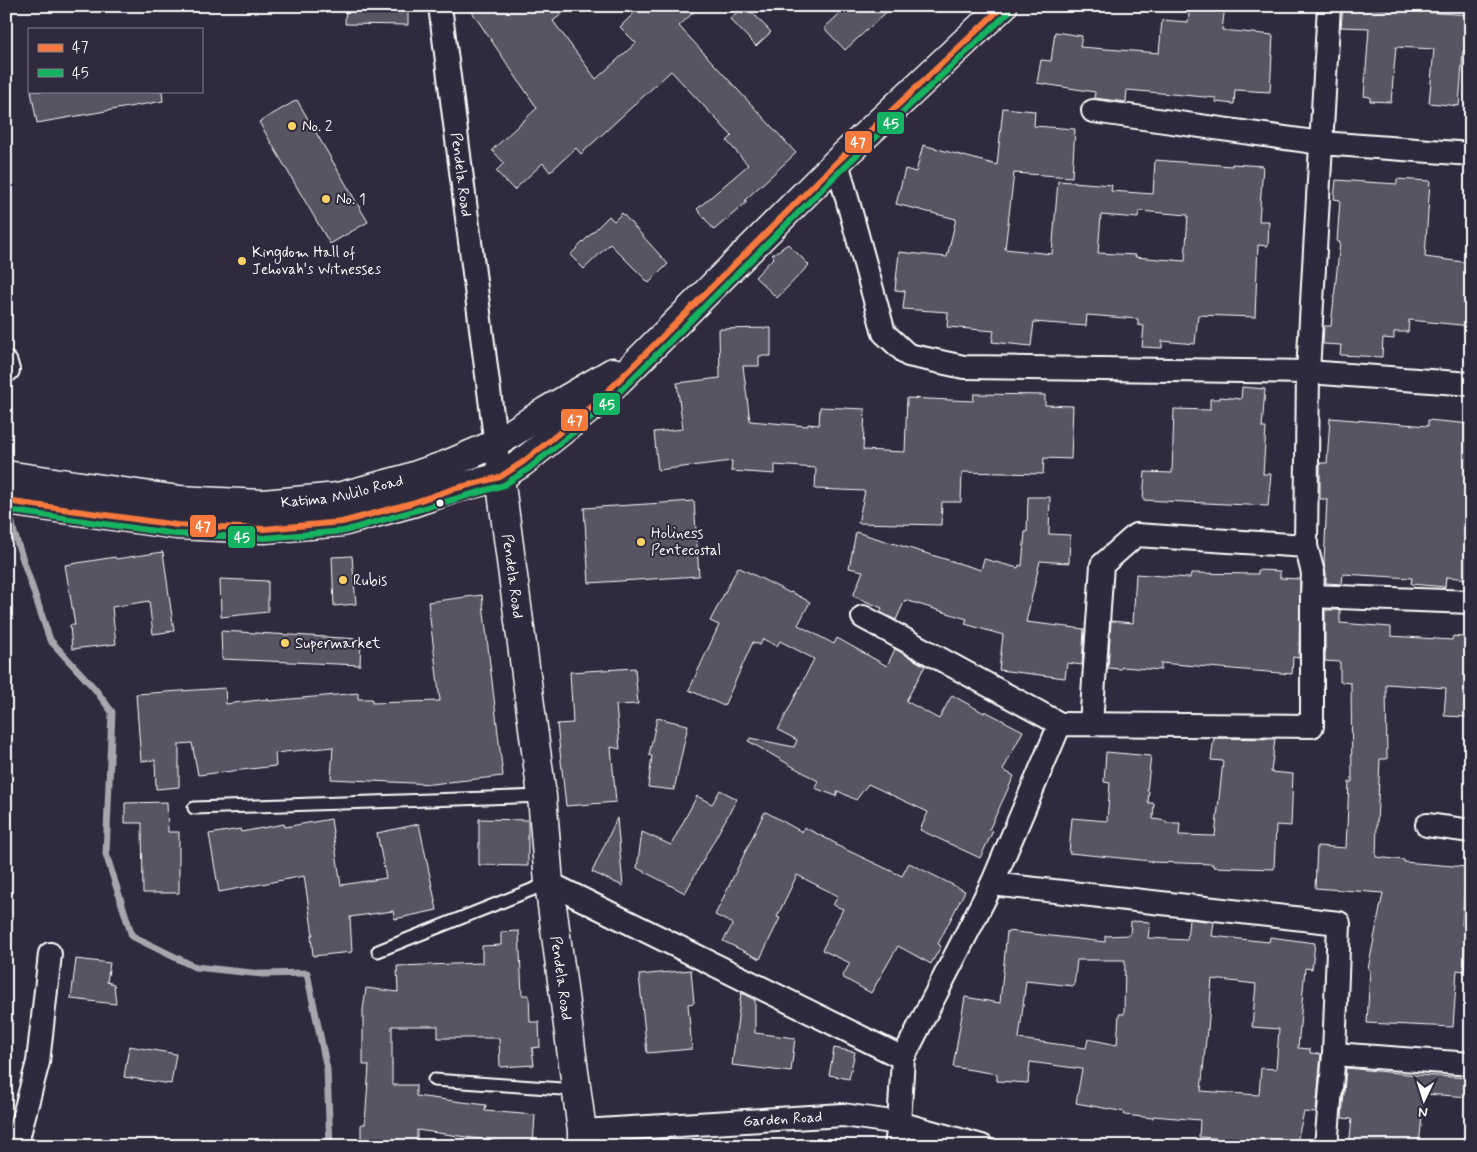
<svg xmlns="http://www.w3.org/2000/svg" width="1477" height="1152" font-family="Mynerve,sans-serif">
	<style>
		.lines { fill: none; stroke-linecap: round; stroke-linejoin: round }
		.stream { stroke: #a7a6ad; stroke-width: 7 }
		.building { fill: #595564; stroke: #fff; fill-rule: evenodd }
		.service-casing { stroke: #fff; stroke-width: 15 }
		.minor-casing { stroke: #fff; stroke-width: 26 }
		.tertiary-casing { stroke: #fff; stroke-width: 31 }
		.secondary-casing { stroke: #fff; stroke-width: 31 }
		.service { stroke: #2f2a3d; stroke-width: 11 }
		.minor { stroke: #2f2a3d; stroke-width: 22 }
		.tertiary { stroke: #2f2a3d; stroke-width: 28 }
		.secondary { stroke: #2f2a3d; stroke-width: 28 }
		.bus-1-casing { stroke: #2f2a3d; stroke-width: 10 }
		.bus-2-casing { stroke: #2f2a3d; stroke-width: 10 }
		.bus-1 { stroke: #f6793e; stroke-width: 6 }
		.bus-2 { stroke: #13b361; stroke-width: 6 }
		.poi-dot { fill: #ffd166; stroke: #2f2a3d; stroke-width: 2 }
		.bus-dot { fill: #fff; stroke: #2f2a3d; stroke-width: 2 }
		.labels { text-anchor: middle; stroke-width: 4; stroke-linejoin: round; paint-order: stroke }
		.poi-label { font-size: 15px; fill: #fff; stroke: #2f2a3d; text-anchor: start }
		.street-label { font-size: 15px; fill: #fff; stroke: #2f2a3d }
		.line-badge { stroke: #2f2a3d; stroke-width: 2 }
		.badge-label { font-size: 14px; text-anchor: middle; font-weight: bold; fill: #fff }
	</style>
	<rect width="100%" height="100%" fill="#2f2a3d"/>
	<filter id="ink" filterUnits="userSpaceOnUse"><feTurbulence type="fractalNoise" baseFrequency=".02" numOctaves="2"/><feDisplacementMap in="SourceGraphic" scale="10" xChannelSelector="R" yChannelSelector="G"/><feConvolveMatrix kernelMatrix="1 2 1 2 8 2 1 2 1" color-interpolation-filters="sRGB"/></filter>
	<g filter="url(#ink)">
		<g class="lines">
			<path class="stream" d="M12 523 14 533 50 640 95 689 112 712 106 854 132 936 195 967 262 974 307 973 327 1069 330 1146"/>
		</g>
		<path class="building" d="M346 6H408V25L345 24Z
			M468 6H572L553 21 596 79 636 43 620 27 641 6H700L679 26 796 153 745 200 747 202 714 230 697 209 748 165 727 141 732 136 671 71 581 154 576 148 550 172 543 163 514 190 496 171 504 163 492 150 537 108Z
			M744 6H746L771 32 756 46 730 19Z
			M848 6H893L845 50 824 28Z
			M1190 6H1225L1222 30 1273 35 1270 92 1235 90 1234 104 1216 102V98L1127 90 1126 102 1094 98 1095 92 1037 83 1041 60 1051 61 1055 32 1082 36 1080 47 1159 53 1162 20 1188 22Z
			M1343 7 1471 15 1470 51H1463L1459 106 1429 103 1434 49 1396 47 1391 102 1370 101V97L1364 96 1369 28 1341 27Z
			M31 91H162L163 101 37 123Z
			M297 100 368 222 330 244 259 122Z
			M1003 108 1035 111 1034 126 1075 129 1072 177 1014 173 1005 249 1052 254 1058 181 1112 185 1111 191 1153 194 1155 160 1232 166V164L1263 166 1259 221H1269L1268 246 1258 245 1255 317 1198 315 1195 344 1162 341V348L1142 347 1144 326 1138 325V319L1087 315 1086 326 1034 322 1031 346 992 342 994 331 947 327 948 312 903 309 905 291 895 290 899 252 947 257 956 219 896 204 905 169 916 172 923 145 997 165ZM1139 211 1188 215 1185 261 1135 257 1136 255 1098 253 1101 215 1138 218Z
			M1397 179 1430 181 1425 257 1471 263V326L1409 320 1408 332H1394V339L1383 338 1382 357 1340 355 1341 345 1323 344 1324 326H1331L1340 242H1337L1340 200 1334 199 1336 180 1397 184Z
			M622 213 668 264 649 283 610 244 584 269 570 255 609 216 614 221Z
			M788 244 809 265 777 298 755 277 774 257 772 255Z
			M771 328V356H759V366H743L750 421 808 426V424L819 425 820 407 865 409 863 450 905 452 907 398 973 401 974 394 1045 395V405L1073 406 1071 459 1044 458 1043 474 962 472 961 502H942L941 525 858 523 865 491 815 489 816 468 775 465V474L731 471 732 461 658 470 654 432 683 429 677 383 720 378 719 329Z
			M1242 387 1265 389 1262 428H1266L1263 474H1271L1268 506 1143 500 1145 472 1172 473 1174 409 1210 410V399H1220V397L1241 399Z
			M1330 418 1428 426V420L1471 424V579L1446 577 1445 587 1411 584 1412 578 1343 574 1342 584 1326 583V573L1324 562 1327 499H1320V463H1327Z
			M1028 497H1050L1049 534 1070 535 1069 563 1040 561 1026 622 1084 629 1082 665 1067 663 1065 678 999 670 1003 635 965 624 967 619 905 600 896 620 880 612 882 608 853 596 863 571 849 568 856 532 981 570 984 559 1018 568 1019 565 1022 566 1025 532H1027Z
			M694 501 699 576 589 583 584 508Z
			M163 552 174 631 153 634 149 601 112 607 116 644 72 649 70 625H75L65 565 115 557 116 559Z
			M352 556 356 604 334 606 332 557Z
			M738 567 790 593 791 592 810 602 798 625 834 644 837 638 887 666 895 649 925 666 906 701 939 719 952 695 984 713 985 711 1023 731 1003 770 1014 776 989 830 993 831 980 858 920 830 928 812 868 784 856 800 838 791 836 796 815 788 818 781 748 741 750 738 794 747 797 740 778 730 814 659 780 641 777 646 763 639 760 645 753 642 724 706 689 690 719 625 710 621Z
			M1258 570 1280 571V578L1300 579 1299 658 1293 657 1292 674 1161 663V670L1122 667 1121 669 1108 668 1111 621 1133 623 1136 574 1190 578 1191 573 1258 574Z
			M220 579 268 581V612L221 617Z
			M482 595 503 776 432 784 331 779 333 747 275 753 276 766 198 775 192 743 179 744V787L156 789 155 760 141 761 136 694 225 688 226 704 268 699 269 701 358 693V699H372V703L440 701 428 602Z
			M1325 610H1340V623L1391 627V636L1452 640 1453 636 1471 638V700H1468L1466 717 1444 716 1446 688 1386 684 1387 759H1380L1377 824 1376 857 1404 860V862L1466 867 1462 925H1467L1464 971 1457 970 1453 1027 1367 1023 1370 970 1368 969 1383 893 1315 888 1317 846 1346 848 1349 782H1352L1351 683 1340 682V662L1325 661Z
			M221 631 361 639 360 665 222 659Z
			M635 668 638 704 616 705 620 749 611 747 616 802 566 806 557 724 573 723 570 672Z
			M657 718 688 725 674 790 648 787 652 756 649 755Z
			M1214 738 1275 739 1271 772 1293 774 1291 826 1276 825 1274 869 1213 867V864L1151 862V861L1069 853 1072 818 1107 821 1110 783 1104 782 1106 752 1151 756 1147 791H1149L1148 803H1154L1153 819 1166 821V823H1180L1179 835 1215 836 1223 761 1211 760Z
			M720 790 737 799 685 893 637 868 642 832 671 845 697 796 712 804Z
			M167 802 168 832H179V893H143L142 823H125V803Z
			M766 812 802 832 804 827 837 844 836 845 902 876 909 863 965 891 938 944 941 946 931 964 898 946 871 993 842 977 850 963 822 950 843 909 833 905 838 896 797 875 777 917 780 918 760 959 723 941 733 924 715 915 764 813Z
			M617 818 623 886 592 872Z
			M331 819 341 885 386 878 377 833 419 824 437 910 395 919 393 911 350 917 352 952 313 956 311 935H313L304 876 219 892 209 834 240 829 241 832 284 824 285 827Z
			M479 819 528 820V866L479 865Z
			M1189 919 1214 922 1212 936 1269 942 1270 937 1315 943 1312 969 1305 968 1298 1048 1310 1049V1053L1321 1054 1316 1113 1304 1112 1296 1146H1255L1257 1141 1199 1137 1200 1120 1153 1116V1118L1124 1115 1125 1112 1076 1103 1082 1069 1030 1062 1028 1083 997 1081V1074L953 1067 965 997 1000 1003 1007 931 1105 942V936L1130 935 1131 921 1150 922 1148 938 1187 940ZM1077 960H1125L1124 1014H1119L1117 1045 1088 1039 1086 1048 1019 1039 1026 981 1074 986ZM1212 979 1256 984 1252 1027 1279 1029 1276 1069 1261 1068 1259 1095 1201 1091 1207 1029 1208 1030Z
			M519 931 522 995H529L530 1022H539L540 1047 532 1048 534 1065 500 1067 499 1038H438V1026H392V1085H416V1096L486 1105 485 1111 535 1115 533 1146H501V1142L417 1130V1142H390V1146L361 1145V1124H365L369 1065H363V1010L366 988 398 992 397 966 482 963V946L501 945V932Z
			M76 959 110 963 107 982 114 984 116 1004 71 999Z
			M691 970 694 1003 688 1004 692 1049 647 1053 639 975Z
			M741 993 755 1000V1033L795 1038 791 1072 732 1065Z
			M129 1046 176 1054 171 1084 124 1077Z
			M834 1048 855 1052 849 1079 829 1075Z
			M1346 1068 1418 1075 1471 1078V1097L1424 1094 1419 1146H1349L1352 1119 1342 1118Z"/>
		<g class="lines">
			<g class="service-casing">
				<path id="service" d="M194 808 542 796
					M378 951 549 883
					M434 1080 576 1090"/>
			</g>
			<g class="minor-casing">
				<g id="minor">
					<path id="s1" d="M440 6 500 477"/>
					<path d="M1093 111 1321 143 1471 154"/>
					<path d="M837 162 884 333 908 355 964 367 1308 372 1471 384"/>
					<path d="M6 363 8 370"/>
					<path d="M1306 546 1313 573 1312 596 1471 602"/>
					<path d="M863 617 1060 724"/>
					<path d="M1091 724 1102 565 1136 535 1306 546 1308 372 1329 6"/>
					<path d="M1427 825 1471 831"/>
					<path d="M549 883 903 1058"/>
					<path d="M992 884 1339 923 1334 1054 1326 1146"/>
					<path d="M1334 1054 1471 1064"/>
					<path id="s2" d="M582 1131 843 1115 899 1123 982 1146"/>
					<path d="M16 1146 38 1062 50 954"/>
					<path d="M896 1146 899 1123 903 1058 992 884 1060 724 1312 726V596"/>
				</g>
			</g>
			<g class="tertiary-casing">
				<g id="tertiary">
					<path id="s3" d="M500 477 542 796 549 883 582 1131V1146"/>
				</g>
			</g>
			<g class="secondary-casing">
				<g id="secondary">
					<path id="s4" d="M6 475 179 500 263 504 338 497 405 479 446 465 495 444 546 411 613 372"/>
					<path d="M6 501 177 525 264 529 342 522 412 503 453 489 500 477 523 462 594 405 837 162 1003 6"/>
				</g>
			</g>
			<use href="#service" class="service"/>
			<use href="#minor" class="minor"/>
			<use href="#tertiary" class="tertiary"/>
			<use href="#secondary" class="secondary"/>
			<g class="bus-1-casing">
				<path id="bus-1" d="M6 501 177 525 264 529 342 522 412 503 453 489 500 477 523 462 594 405 837 162 1003 6"/>
			</g>
			<g class="bus-2-casing">
				<path id="bus-2" d="M6 510 176 534 265 538 344 531 504 485 528 469 600 411 843 168 1009 12"/>
			</g>
			<use href="#bus-1" class="bus-1"/>
			<use href="#bus-2" class="bus-2"/>
		</g>
	</g>
	<g class="poi-dot">
		<circle cx="292" cy="126" r="5"/>
		<circle cx="326" cy="199" r="5"/>
		<circle cx="242" cy="261" r="5"/>
		<circle cx="641" cy="542" r="5"/>
		<circle cx="343" cy="580" r="5"/>
		<circle cx="285" cy="643" r="5"/>
	</g>
	<circle class="bus-dot" cx="440" cy="503" r="4.5"/>
	<g class="labels">
		<g class="poi-label">
			<text x="302" y="131">No. 2</text>
			<text x="336" y="204">No. 1</text>
			<text x="252" y="257">Kingdom Hall of<tspan x="252" dy="17">Jehovah's Witnesses</tspan></text>
			<text x="651" y="538">Holiness<tspan x="651" dy="17">Pentecostal</tspan></text>
			<text x="353" y="585">Rubis</text>
			<text x="295" y="648">Supermarket</text>
		</g>
		<g class="street-label">
			<text dy="5" stroke="none"><textPath href="#s1" startOffset="170">Pendela Road</textPath></text>
			<text dy="5" stroke="none"><textPath href="#s4" startOffset="339">Katima Mulilo Road</textPath></text>
			<text dy="5" stroke="none"><textPath href="#s3" startOffset="100">Pendela Road</textPath></text>
			<text dy="5" stroke="none"><textPath href="#s3" startOffset="505">Pendela Road</textPath></text>
			<text dy="5" stroke="none"><textPath href="#s2" startOffset="201">Garden Road</textPath></text>
		</g>
	</g>
	<g class="line-badge">
		<rect x="876" y="111" width="29" height="24" rx="5" fill="#13b361"/>
		<rect x="844" y="130" width="29" height="24" rx="5" fill="#f6793e"/>
		<rect x="592" y="392" width="29" height="24" rx="5" fill="#13b361"/>
		<rect x="560" y="408" width="29" height="24" rx="5" fill="#f6793e"/>
		<rect x="189" y="514" width="28" height="24" rx="5" fill="#f6793e"/>
		<rect x="227" y="525" width="29" height="24" rx="5" fill="#13b361"/>
	</g>
	<g class="badge-label">
		<text x="891" y="128">45</text>
		<text x="858" y="147">47</text>
		<text x="607" y="409">45</text>
		<text x="575" y="425">47</text>
		<text x="203" y="531">47</text>
		<text x="242" y="542">45</text>
	</g>
	<rect width="1477" height="1152" fill="none" stroke="#2f2a3d" stroke-width="25"/>
	<rect x="12" y="12" width="1452" height="1127" fill="none" stroke="#fff" stroke-width="2" filter="url(#ink)"/>
	<rect x="28" y="28" width="175" height="65" fill="#2f2a3d" stroke="#827f8b"/>
	<rect x="38" y="44" width="25" height="8" fill="#f6793e" stroke="#827f8b"/>
	<text x="72" y="52" font-size="15" fill="#ffffff">47</text>
	<rect x="38" y="69" width="25" height="8" fill="#13b361" stroke="#827f8b"/>
	<text x="72" y="78" font-size="15" fill="#ffffff">45</text>
	<g transform="translate(1424 1100) rotate(184)" stroke="#2f2a3d" stroke-width="4" paint-order="stroke">
	<path d="M0-4L9 19L0 12L-9 19Z" fill="#ffffff"/>
	<text y="-8" font-size="14" font-weight="bold" text-anchor="middle" fill="#ffffff">N</text>
	</g>
</svg>
